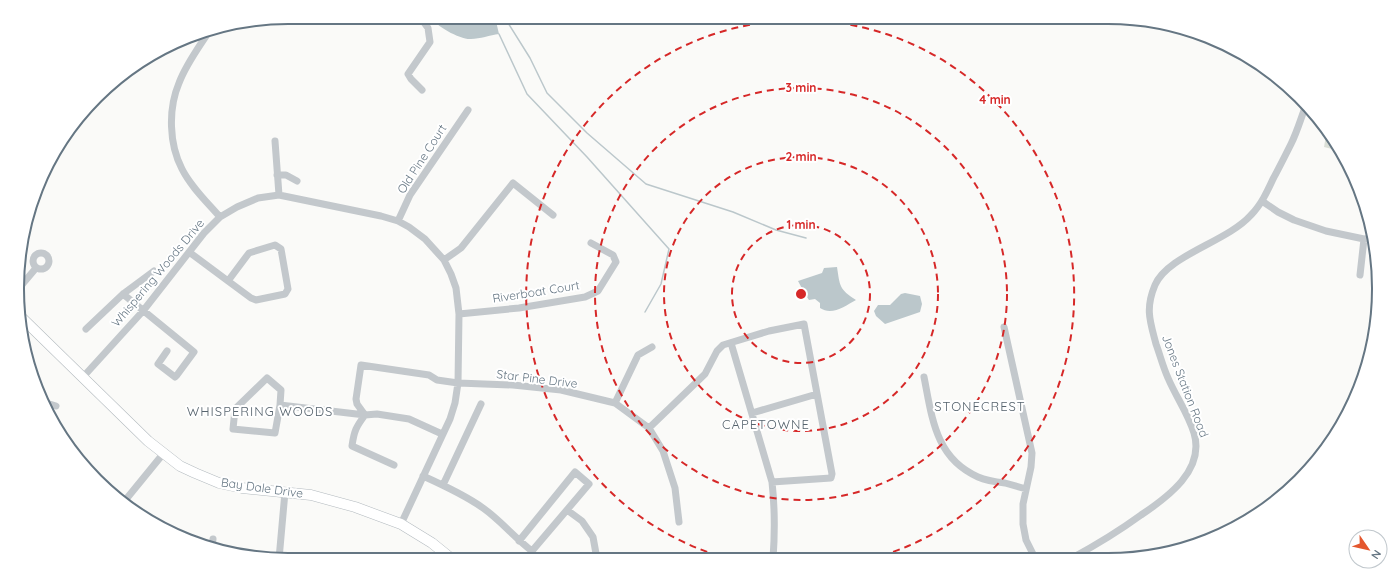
<svg xmlns="http://www.w3.org/2000/svg" width="1396" height="577" font-family="Quicksand,sans-serif">
	<style>
		.green { fill: #dadfd7 }
		.water { fill: #bbc7cb }
		.lines { fill: none; stroke-linecap: round; stroke-linejoin: round }
		.stream { stroke: #bbc7cb; stroke-width: 1.5 }
		.secondary-casing { stroke: #b3babf; stroke-width: 11 }
		.street { stroke: #c3c8cc; stroke-width: 7 }
		.secondary { stroke: #fff; stroke-width: 10 }
		.ring { fill: none; stroke: #d62828; stroke-width: 2; stroke-dasharray: 7 5 }
		.labels { text-anchor: middle; stroke-width: 4; stroke-linejoin: round; paint-order: stroke }
		.street-label { font-size: 12px; fill: #657683; stroke: #fff }
		.neighbourhood-label { font-size: 13px; letter-spacing: 1px; fill: #57646e; stroke: #fff }
		.rim { fill: none; stroke: #657683; stroke-width: 2 }
		.centre { fill: #d62828; stroke: #fff; stroke-width: 2 }
		.ring-label { font-size: 12px; text-anchor: middle; font-weight: bold; fill: #d62828; stroke: #fff; stroke-width: 4; stroke-linejoin: round; paint-order: stroke }
	</style>
	<rect width="100%" height="100%" fill="#fafaf8"/>
	<path class="green" d="M1327 130 1340 151 1324 147Z"/>
	<path class="water" d="M431 17H495L499 34C490 35 480 39 471 39 461 40 435 26 431 17Z
		M837 267C840 286 839 289 856 300 845 306 832 316 820 308V303L815 299 809 300 805 294 798 281 822 273 824 268Z
		M905 293 920 296 922 304 920 312 885 324 876 316 874 311 878 305H890L901 294Z"/>
	<g class="lines">
		<path class="stream" d="M496 19 505 18 530 58 547 93 587 133 646 184 733 212 776 230 806 238
			M499 34 527 94 587 157 669 249 661 284 645 312"/>
		<g class="secondary-casing">
			<path id="secondary" d="M21 317 148 441 180 466 195 473 219 483 242 488 311 495 355 507 401 524 432 543 453 560"/>
		</g>
		<path class="street" d="M420 17 428 28 430 42 408 74 411 79 422 90
			M210 30C199 47 186 64 179 83 168 109 169 144 182 169 191 187 207 202 220 217
			M1211 39 1254 61
			M275 141 279 195
			M277 175H286L297 181
			M1262 201 1278 212 1294 220 1326 231 1364 239 1373 238
			M398 221 410 195 468 110
			M189 252 228 281 249 253 275 245 281 249 288 289 285 294 256 300 251 298 228 281
			M33 261a8 8 0 1 1 16 0a8 8 0 1 1-16 0Z
			M444 260 461 248 513 183 553 215
			M1360 275 1364 239
			M20 287 36 268
			M123 294 194 352 177 375 175 377 158 364 167 351
			M459 314 519 308 585 297 598 291 616 262 613 255 591 243
			M1004 327 1032 453 1031 467 1023 504V524L1026 540 1035 558
			M86 329 123 294 154 271
			M731 343 772 482C775 509 775 532 773 559
			M83 377 143 311 204 233 220 217 237 207 258 198 279 195 381 216 398 221 409 227 425 239 444 260 451 274 456 288 459 314 458 383 455 403 450 419 401 524
			M924 377C932 417 935 458 978 477 987 481 996 482 1005 483 1012 485 1019 487 1026 489
			M43 402 56 406
			M615 403 638 355 652 347
			M280 405 275 433 233 429 235 409 267 378 281 390 280 405 365 415 377 414 409 419 442 434
			M752 413 817 394
			M365 415 357 404 356 399 361 365 429 375 437 380 458 383 513 385 561 390 615 403 649 428 663 451 675 488 679 522
			M365 415C356 427 354 431 352 446L394 465
			M649 428 705 374 717 351 723 345 769 331 804 324 832 474 831 478 772 482
			M423 476C443 485 465 495 483 508 500 520 515 538 532 551L589 484 575 472 519 541
			M443 485 481 404
			M123 503 163 454
			M567 510 582 521 593 537 597 559
			M212 547 213 539
			M1072 558C1096 545 1119 531 1141 515 1168 497 1205 470 1194 433 1188 413 1176 397 1168 378 1163 367 1160 355 1156 344 1150 321 1145 309 1155 285 1168 255 1227 242 1251 215 1261 205 1267 192 1273 179 1279 168 1285 156 1291 144 1297 132 1301 118 1306 105
			M279 559 285 492
			M347 560V556"/>
		<use href="#secondary" class="secondary"/>
	</g>
	<g class="ring">
		<circle cx="801" cy="294" r="69"/>
		<circle cx="801" cy="294" r="137"/>
		<circle cx="801" cy="294" r="206"/>
		<path d="M730 559A274 274 0 1 1 874 558"/>
	</g>
	<g class="labels">
		<g class="street-label">
			<text transform="translate(422 159) rotate(-57)" y="4">Old Pine Court</text>
			<text transform="translate(158 273) rotate(-50)" y="4">Whispering Woods Drive</text>
			<text transform="translate(536 292) rotate(-9)" y="4">Riverboat Court</text>
			<text transform="translate(537 379) rotate(7)" y="4">Star Pine Drive</text>
			<text transform="translate(1185 386) rotate(69)" y="4">Jones Station Road</text>
			<text transform="translate(262 488) rotate(8)" y="4">Bay Dale Drive</text>
		</g>
		<g class="neighbourhood-label">
			<text x="980" y="411">STONECREST</text>
			<text x="260" y="416">WHISPERING WOODS</text>
			<text x="766" y="429">CAPETOWNE</text>
		</g>
	</g>
	<path d="M0 0H1396V577H0ZM288 24H1108A264 264 0 0 1 1372 288V289A264 264 0 0 1 1108 553H288A264 264 0 0 1 24 289V288A264 264 0 0 1 288 24Z" fill="#fff" fill-rule="evenodd"/>
	<path class="rim" d="M288 24H1108A264 264 0 0 1 1372 288V289A264 264 0 0 1 1108 553H288A264 264 0 0 1 24 289V288A264 264 0 0 1 288 24Z"/>
	<circle cx="801" cy="294" r="6" class="centre"/>
	<g class="ring-label">
		<text x="801" y="92">3 min</text>
		<text x="995" y="104">4 min</text>
		<text x="801" y="161">2 min</text>
		<text x="801" y="229">1 min</text>
	</g>
	<g transform="translate(1368 549) rotate(124)"><circle r="19" fill="#ffffff" stroke="#c1c8cd"/>
	<path d="M0-3L7 15L0 10L-7 15Z" fill="#e4572e"/>
	<text y="-6" font-size="11" font-weight="bold" text-anchor="middle" fill="#657683">N</text>
	</g>
</svg>
